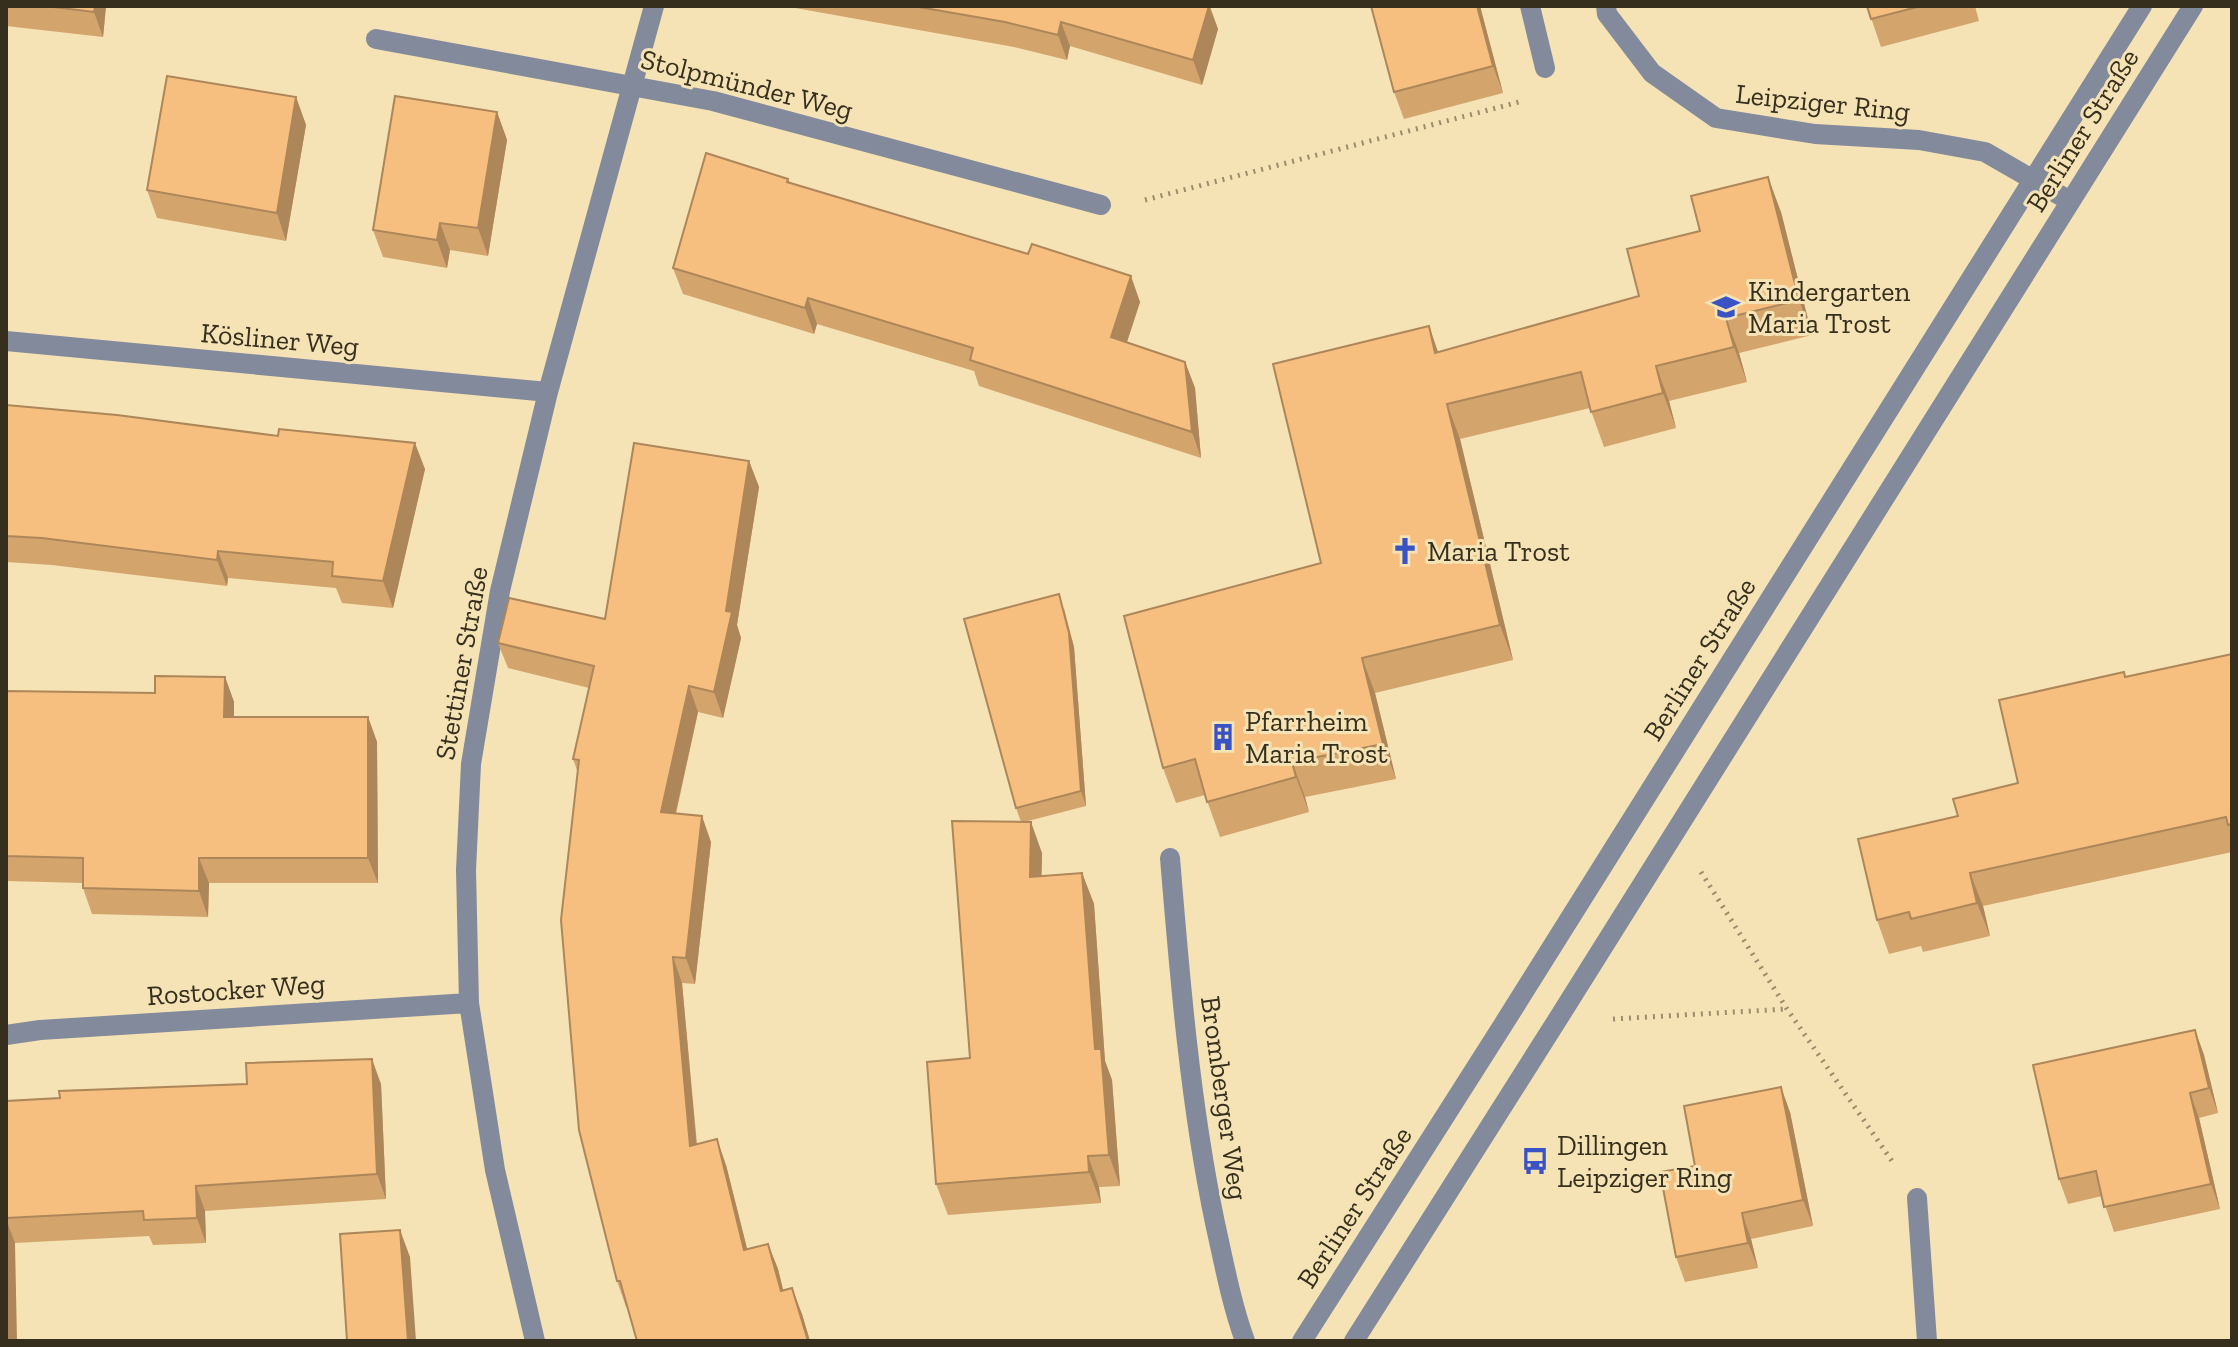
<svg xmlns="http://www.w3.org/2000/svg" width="2238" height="1347" font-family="'Zilla Slab',serif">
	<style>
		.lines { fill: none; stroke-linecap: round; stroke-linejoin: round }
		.path { stroke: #9a8d6c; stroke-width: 5; stroke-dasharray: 2 6; stroke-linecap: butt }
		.minor { stroke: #838a9c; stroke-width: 20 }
		.wall { fill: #d4a46d }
		.shaded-wall { fill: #ad8659 }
		.building { fill: #f7bf7f; stroke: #ad8659; stroke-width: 2 }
		.labels { text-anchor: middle; stroke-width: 6; stroke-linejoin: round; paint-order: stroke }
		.street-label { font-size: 28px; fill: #362f1d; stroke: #f5e3b5 }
		.poi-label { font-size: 28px; fill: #362f1d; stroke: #f5e3b5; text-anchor: start }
	</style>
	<rect width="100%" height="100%" fill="#f5e3b5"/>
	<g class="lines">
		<path class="path" d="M1145 200 1519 102
			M1701 872 1787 1009 1894 1164
			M1613 1019 1787 1009"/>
		<path class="minor" d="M1530 6 1545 68
			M1606 6 1607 14 1652 73 1716 118 1815 134 1919 140 1985 152 2070 201
			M376 39 713 101 1101 205
			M6 341 548 392
			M1170 858C1180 980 1190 1103 1215 1223 1224 1263 1231 1302 1245 1341
			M6 1035 40 1030 469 1003
			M1917 1198 1927 1341
			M535 1341 495 1170 469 1003 466 870 471 764 500 591 548 392 654 6
			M1302 1341 1503 1025 2142 6
			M1354 1341 1556 1022 2193 6"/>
	</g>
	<path class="wall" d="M6 6H106L103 37 6 26Z
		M784 6H1210L1218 29 1202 85 1070 46 1067 60 1014 47Z
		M1371 6H1480L1503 93 1404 119 1394 92Z
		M1867 6H1975L1979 21 1881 47Z
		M296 97 306 125 286 241 157 218 147 190Z
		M497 112 507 140 488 256 450 250 447 268 383 257 373 230Z
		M788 179 790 183 1140 302 1127 342 1185 362 1195 388 1201 458 979 386 974 371 817 324 814 334 683 294 673 268Z
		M1781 212 1812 335 1739 353 1747 382 1669 401 1676 428 1604 447 1590 408 1460 439 1513 660 1375 693 1396 779 1305 797 1309 812 1220 837 1205 795 1176 803 1163 768 1321 563 1429 326 1438 352 1639 296Z
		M6 405 425 469 393 608 342 603 336 588 228 578 227 586 52 565 6 562Z
		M749 461 759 487 737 625 741 638 723 718 698 712 676 814 711 842 695 984 682 983 697 1144 726 1165 747 1249 768 1244 778 1269 783 1291 802 1314 810 1341H637L627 1307H626L617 1281 578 773 573 759 589 688 508 668 498 643 605 619Z
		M1064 608 1074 647 1086 806 1024 822 1042 853 1041 876 1082 873 1094 904 1105 1061 1112 1080 1120 1186 1099 1187 1101 1203 948 1215 936 1184 970 1058 1021 822 1016 808Z
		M2232 654V852L1983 906 1990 936 1923 952 1921 946 1889 954 1877 920 1958 816 2018 783 2126 677Z
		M225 677 234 702V717H368L377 742 378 883H209L208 917 92 914 83 888V883L6 881V767Z
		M2195 1030 2204 1055 2218 1113 2199 1118 2220 1209 2114 1232 2102 1196 2068 1204 2059 1179Z
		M381 1084 386 1199 205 1211 206 1243 153 1245 149 1236 15 1243 6 1341V1101Z
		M1790 1112 1813 1226 1751 1239 1758 1268 1685 1282 1676 1257 1695 1166Z"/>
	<path class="shaded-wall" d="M95 6H106L103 37 94 12Z
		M1209 6 1218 29 1202 85 1193 60Z
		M1477 6H1480L1503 93 1493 66Z
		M1061 22 1070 46 1067 60 1058 35Z
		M296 97 306 125 286 241 277 213Z
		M497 112 507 140 488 256 478 228Z
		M1768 177 1781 212 1812 335 1799 300Z
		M440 223 450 250 447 268 437 240Z
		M1131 276 1140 302 1120 363 1111 337Z
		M808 298 817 324 814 334 805 308Z
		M1726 318 1739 353 1747 382 1734 347Z
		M1429 326 1441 361 1435 353Z
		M1185 362 1195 388 1201 458 1192 432Z
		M1656 366 1669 401 1676 428 1663 393Z
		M1447 404 1460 439 1513 660 1500 625Z
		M415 443 425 469 393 608 383 581Z
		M749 461 759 487 737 625 741 638 723 718 714 692Z
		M218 551 228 578 227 586 217 560Z
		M1059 594 1074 647 1086 806 1081 791Z
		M1362 658 1375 693 1396 779 1383 744Z
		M225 677 234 702V742L224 717Z
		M689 686 698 712 670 838 661 812Z
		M368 717 377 742 378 883 368 858Z
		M1292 762 1305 797 1309 812 1296 777Z
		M702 816 711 842 695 984 686 958Z
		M1031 822 1042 853 1041 908 1030 877Z
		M199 858 209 883 208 917 199 891Z
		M1082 873 1094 904 1105 1061 1112 1080 1120 1186 1109 1155 1095 1049Z
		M1970 873 1983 906 1990 936 1977 903Z
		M673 957 682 983 699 1172 690 1146Z
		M2195 1030 2204 1055 2218 1113 2209 1088Z
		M372 1059 381 1084 386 1199 377 1174Z
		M1781 1087 1790 1112 1813 1226 1803 1200Z
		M2190 1093 2199 1118 2220 1209 2211 1184Z
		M717 1139 726 1165 754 1276 744 1250Z
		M1088 1156 1099 1187 1101 1203 1089 1172Z
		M196 1186 205 1211 206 1243 197 1218Z
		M1742 1213 1751 1239 1758 1268 1748 1243Z
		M6 1219 15 1243 17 1341H9Z
		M400 1230 410 1257 416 1341H408Z
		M768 1244 778 1269 790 1317 781 1291Z
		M792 1288 802 1314 810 1341H808Z"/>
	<path class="building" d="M45 6H95L94 12Z
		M913 6H1209L1193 60 1061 22 1058 35 1005 22Z
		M1371 6H1477L1493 66 1394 92Z
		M1867 6H1921L1871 19Z
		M167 76 296 97 277 213 147 190Z
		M395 96 497 112 478 228 440 223 437 240 373 230Z
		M706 153 788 179 787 182 1028 254 1032 244 1131 276 1111 337 1185 362 1192 432 970 360 973 348 808 298 805 308 673 268Z
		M1768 177 1799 300 1726 318 1734 347 1656 366 1663 393 1591 412 1581 372 1447 404 1500 625 1362 658 1383 744 1292 762 1296 777 1207 802 1195 759 1163 768 1124 616 1321 563 1273 364 1429 326 1435 353 1639 296 1627 249 1700 231 1691 196Z
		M6 405 117 415 278 436 279 429 415 443 383 581 332 576 333 562 218 551 217 560 42 538 6 536Z
		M634 443 749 461 726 611 732 612 714 692 689 686 661 812 702 816 686 958 673 957 690 1146 717 1139 744 1250 768 1244 781 1291 792 1288 808 1341H637L620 1281H617L579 1130 561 920 579 760 573 759 594 666 498 643 509 598 605 619Z
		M1059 594 1069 633 1081 791 1016 808 964 619Z
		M2232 654V824L2228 825 2226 817 1970 873 1977 903 1911 919 1909 912 1877 920 1858 839 1958 816 1953 799 2018 783 1999 700 2124 672 2125 677Z
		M155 676 225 677 224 717H368V858H199V891L83 888V858L6 856 7 691 155 693Z
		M952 821 1031 822 1030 877 1082 873 1095 1049H1101L1109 1155 1088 1156 1089 1172 936 1184 927 1062 970 1058Z
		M2195 1030 2209 1088 2190 1093 2211 1184 2104 1207 2096 1171 2059 1179 2033 1065Z
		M372 1059 377 1174 196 1186 197 1218 144 1220 143 1211 6 1218V1101L60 1098 59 1091 247 1084 246 1063Z
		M1781 1087 1803 1200 1742 1213 1748 1243 1676 1257 1660 1172 1695 1166 1684 1106Z
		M400 1230 408 1341H347L340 1234Z
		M6 1238 9 1341H6Z"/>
	<defs>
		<g id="school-bare" transform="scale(2.16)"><path d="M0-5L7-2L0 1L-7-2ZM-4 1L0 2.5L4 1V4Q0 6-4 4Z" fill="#3952c4" stroke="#f5e3b5" stroke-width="2.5" paint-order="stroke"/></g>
		<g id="church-bare" transform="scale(2.16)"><path d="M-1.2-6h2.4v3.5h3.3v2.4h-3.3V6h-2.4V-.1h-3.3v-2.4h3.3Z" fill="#3952c4" stroke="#f5e3b5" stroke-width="2.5" paint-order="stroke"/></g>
		<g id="building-bare" transform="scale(2.16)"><path d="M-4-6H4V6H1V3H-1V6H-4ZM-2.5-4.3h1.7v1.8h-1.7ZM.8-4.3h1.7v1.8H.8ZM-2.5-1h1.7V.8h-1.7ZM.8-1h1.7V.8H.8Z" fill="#3952c4" stroke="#f5e3b5" stroke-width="2.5" paint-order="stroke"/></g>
		<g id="bus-bare" transform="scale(2.16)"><path d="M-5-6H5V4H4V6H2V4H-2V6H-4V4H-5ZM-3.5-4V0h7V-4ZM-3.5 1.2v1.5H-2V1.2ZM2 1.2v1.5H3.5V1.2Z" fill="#3952c4" stroke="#f5e3b5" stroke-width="2.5" paint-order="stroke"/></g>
	</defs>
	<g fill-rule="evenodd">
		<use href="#school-bare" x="1726" y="307"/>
		<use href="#church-bare" x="1405" y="551"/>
		<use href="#building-bare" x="1223" y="737"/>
		<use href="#bus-bare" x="1535" y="1161"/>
	</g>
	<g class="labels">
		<g class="street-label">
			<text transform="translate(747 84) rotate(14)" y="10">Stolpmünder Weg</text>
			<text transform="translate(1823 102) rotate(6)" y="10">Leipziger Ring</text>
			<text transform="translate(2082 130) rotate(-58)" y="10">Berliner Straße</text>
			<text transform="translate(280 339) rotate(5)" y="10">Kösliner Weg</text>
			<text transform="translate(1699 659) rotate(-58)" y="10">Berliner Straße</text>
			<text transform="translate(461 663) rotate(-80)" y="10">Stettiner Straße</text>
			<text transform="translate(236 989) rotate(-4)" y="10">Rostocker Weg</text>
			<text transform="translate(1225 1098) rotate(82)" y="10">Bromberger Weg</text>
			<text transform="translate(1354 1207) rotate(-57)" y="10">Berliner Straße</text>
		</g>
		<g class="poi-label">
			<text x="1748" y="301">Kindergarten<tspan x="1748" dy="32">Maria Trost</tspan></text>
			<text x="1427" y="561">Maria Trost</text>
			<text x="1245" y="731">Pfarrheim<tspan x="1245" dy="32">Maria Trost</tspan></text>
			<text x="1557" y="1155">Dillingen<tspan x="1557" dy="32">Leipziger Ring</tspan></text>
		</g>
	</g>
	<rect width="2238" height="1347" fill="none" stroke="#362f1d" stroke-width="16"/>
</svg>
